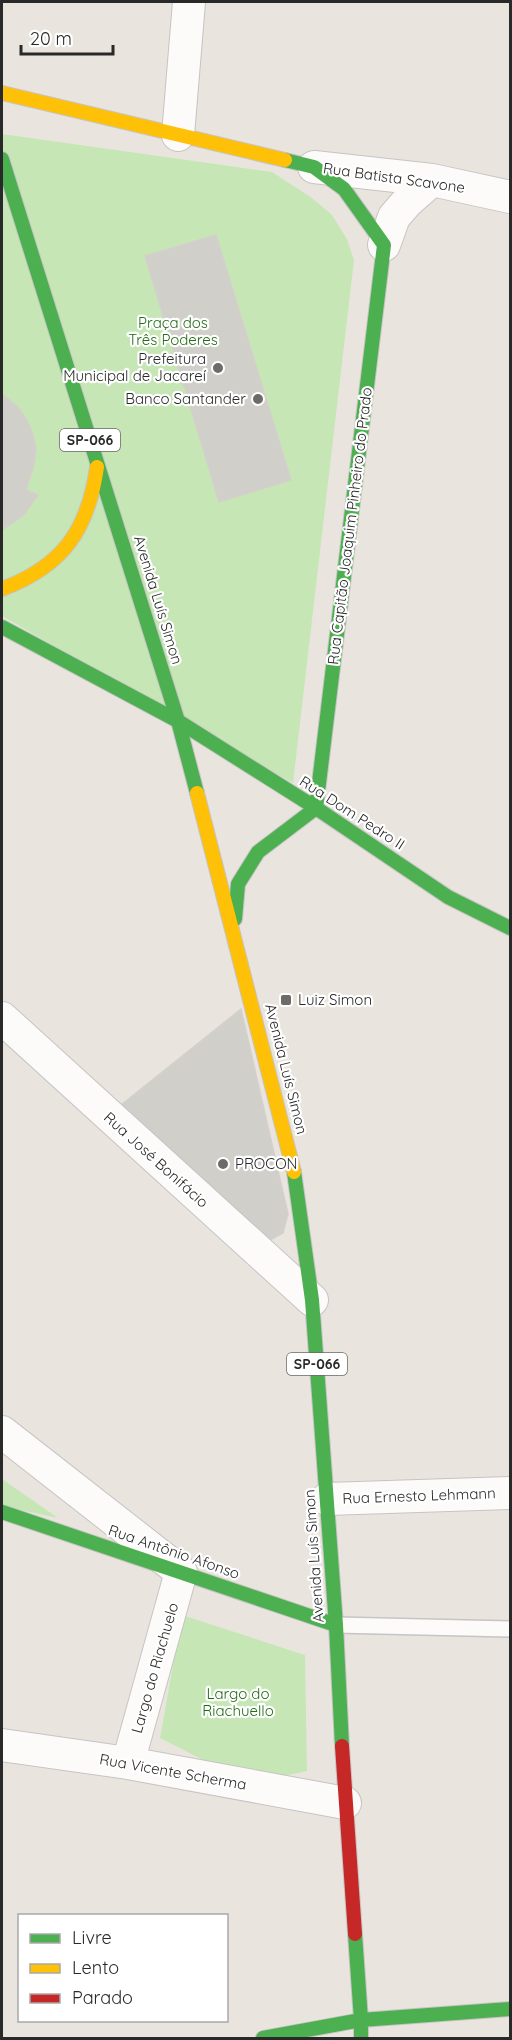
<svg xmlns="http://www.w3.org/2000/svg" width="512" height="2040" font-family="Quicksand,sans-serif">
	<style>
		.green { fill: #c6e6b5 }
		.building { fill: #d1cfca; stroke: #d4d0cb; stroke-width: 1.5 }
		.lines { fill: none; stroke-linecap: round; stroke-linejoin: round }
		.lane-casing { stroke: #c6c4c4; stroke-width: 18 }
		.street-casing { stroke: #c6c4c4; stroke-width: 34 }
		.fast-casing { stroke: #c6c4c4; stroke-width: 16 }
		.slow-casing { stroke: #c6c4c4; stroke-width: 16 }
		.jam-casing { stroke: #c6c4c4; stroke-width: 16 }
		.lane { stroke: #fcfbfa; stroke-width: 15 }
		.street { stroke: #fcfbfa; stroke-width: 32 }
		.fast { stroke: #4caf50; stroke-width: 14 }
		.slow { stroke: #ffc107; stroke-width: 14 }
		.jam { stroke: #c62828; stroke-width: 14 }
		.poi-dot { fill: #6c6b68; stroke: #fff; stroke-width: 2 }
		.labels { text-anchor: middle; stroke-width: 4.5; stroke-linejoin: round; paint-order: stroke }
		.shield { fill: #fff; stroke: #696969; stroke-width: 1.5 }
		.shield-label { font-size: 14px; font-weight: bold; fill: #292929 }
		.street-label { font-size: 15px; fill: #292929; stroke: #fff }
		.park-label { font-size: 15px; fill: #226b15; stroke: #fff }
		.poi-label { font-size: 15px; fill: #292929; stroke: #fff; text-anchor: end }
	</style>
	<rect width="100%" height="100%" fill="#e9e5de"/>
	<path class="green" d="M2 134 272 172 312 198 332 215 347 239 354 260 293 783 2 616Z
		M2 1479 58 1518 2 1506Z
		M182 1615 305 1655 307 1771 269 1779 221 1769 160 1738Z"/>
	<path class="building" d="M216 235 291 480 219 502 145 256Z
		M2 394 17 406 27 420 33 435 36 449 34 465 26 490 38 495 24 515 2 530Z
		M241 1009 288 1214 283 1233 268 1241 111 1113Z"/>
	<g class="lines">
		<g class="lane-casing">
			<path id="lane" d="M336 1625 510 1629"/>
		</g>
		<g class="street-casing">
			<path id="street" d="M178 135 189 2
				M314 167 432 180 510 197
				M384 245 394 217 407 202 432 180
				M2 1018 312 1300
				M2 1432 181 1572 128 1763
				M327 1499 510 1493
				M2 1745 128 1763 345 1803"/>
		</g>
		<g class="fast-casing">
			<path id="fast" d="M2 159 178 721 197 793
				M285 160 314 167 344 189 384 245 316 808
				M2 627 178 721 316 808 448 897 510 928
				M235 919 238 884 258 852 316 808
				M294 1172 312 1300 336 1625 342 1746
				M2 1512 336 1625
				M263 2038 361 2020 355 1934
				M361 2038V2020L510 2009"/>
		</g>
		<g class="slow-casing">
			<path id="slow" d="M2 93 285 160
				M2 589C63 566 88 530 97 467
				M197 793 294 1172"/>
		</g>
		<g class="jam-casing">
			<path id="jam" d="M342 1746 355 1934"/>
		</g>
		<use href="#lane" class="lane"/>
		<use href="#street" class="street"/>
		<use href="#fast" class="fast"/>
		<use href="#slow" class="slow"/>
		<use href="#jam" class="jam"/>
	</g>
	<g class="poi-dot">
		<circle cx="218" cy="368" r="6"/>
		<circle cx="258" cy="399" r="6"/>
		<rect x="280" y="994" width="12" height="12" rx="3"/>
		<circle cx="223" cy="1164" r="6"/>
	</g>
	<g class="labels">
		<g class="shield">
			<rect x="60" y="429" width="60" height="22" rx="4.5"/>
			<rect x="287" y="1353" width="60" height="22" rx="4.5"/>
		</g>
		<g class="shield-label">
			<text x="90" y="445">SP-066</text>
			<text x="317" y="1369">SP-066</text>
		</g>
		<g class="street-label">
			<text transform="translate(394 178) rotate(8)" y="5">Rua Batista Scavone</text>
			<text transform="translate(350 526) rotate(-83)" y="5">Rua Capitão Joaquim Pinheiro do Prado</text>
			<text transform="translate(158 600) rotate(73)" y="5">Avenida Luís Simon</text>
			<text transform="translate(352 813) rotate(33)" y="5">Rua Dom Pedro II</text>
			<text transform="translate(286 1069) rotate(76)" y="5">Avenida Luís Simon</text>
			<text transform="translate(156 1160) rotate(42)" y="5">Rua José Bonifácio</text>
			<text transform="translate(419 1496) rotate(-2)" y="5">Rua Ernesto Lehmann</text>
			<text transform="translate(174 1552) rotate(19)" y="5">Rua Antônio Afonso</text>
			<text transform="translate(314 1556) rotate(-94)" y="5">Avenida Luís Simon</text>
			<text transform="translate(155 1668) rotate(-74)" y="5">Largo do Riachuelo</text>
			<text transform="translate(173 1772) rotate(10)" y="5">Rua Vicente Scherma</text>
		</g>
		<g class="park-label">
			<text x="173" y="328">Praça dos<tspan x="173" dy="17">Três Poderes</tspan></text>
			<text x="238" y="1699">Largo do<tspan x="238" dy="17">Riachuello</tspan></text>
		</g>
		<g class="poi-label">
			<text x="206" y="364">Prefeitura<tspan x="206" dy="17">Municipal de Jacareí</tspan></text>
			<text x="246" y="404">Banco Santander</text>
			<text x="298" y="1005" text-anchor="start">Luiz Simon</text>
			<text x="235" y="1169" text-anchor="start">PROCON</text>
		</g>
	</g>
	<rect width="512" height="2040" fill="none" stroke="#292929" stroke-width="6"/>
	<rect x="18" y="1914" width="210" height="108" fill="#ffffff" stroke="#a9a9a9" stroke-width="1.5"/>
	<rect x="30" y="1934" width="30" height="9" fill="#4caf50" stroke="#a9a9a9" stroke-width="1.5"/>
	<text x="72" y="1944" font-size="18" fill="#292929">Livre</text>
	<rect x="30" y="1964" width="30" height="9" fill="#ffc107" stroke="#a9a9a9" stroke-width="1.5"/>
	<text x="72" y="1974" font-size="18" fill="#292929">Lento</text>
	<rect x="30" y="1994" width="30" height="9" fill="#c62828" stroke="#a9a9a9" stroke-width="1.5"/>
	<text x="72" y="2004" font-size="18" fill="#292929">Parado</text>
	<path d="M21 45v9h92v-9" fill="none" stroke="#292929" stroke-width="3"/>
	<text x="30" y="45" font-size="18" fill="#292929" stroke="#ffffff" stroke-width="4.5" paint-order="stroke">20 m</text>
</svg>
